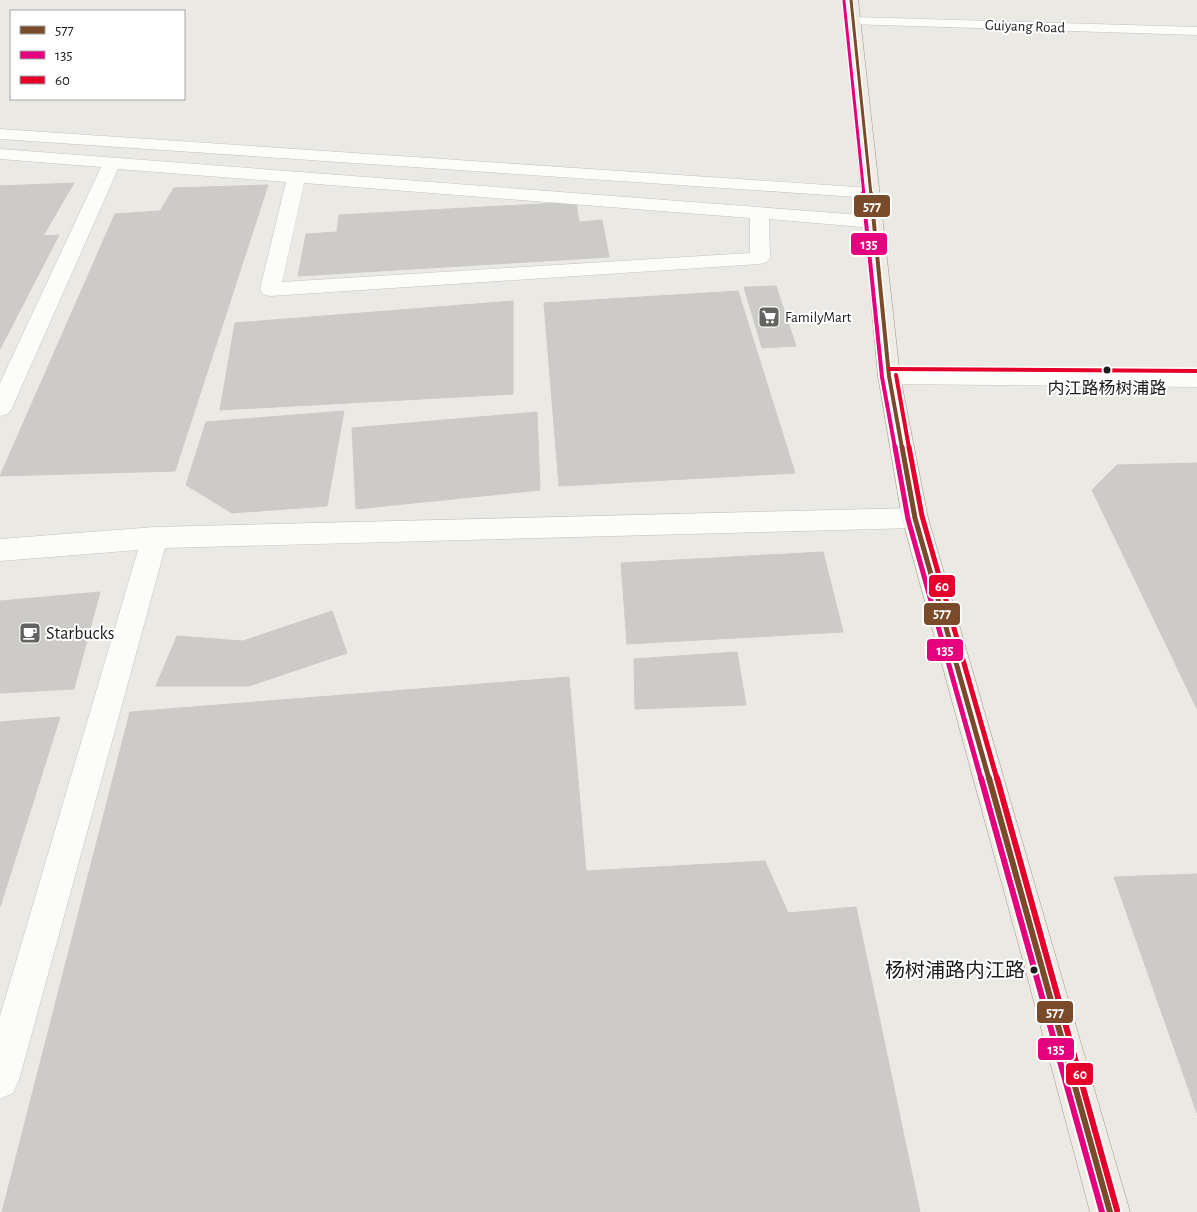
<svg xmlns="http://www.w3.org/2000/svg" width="1197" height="1212" font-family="'Alegreya Sans','Noto Sans SC',sans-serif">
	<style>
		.building { fill: #cccbc7; stroke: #cdcbc6 }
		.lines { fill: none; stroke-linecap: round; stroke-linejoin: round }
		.minor-casing { stroke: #c2c2c0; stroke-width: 1 }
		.major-casing { stroke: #9e9983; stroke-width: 1 }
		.minor { fill: #fcfcfb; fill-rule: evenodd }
		.major { fill: #eeece4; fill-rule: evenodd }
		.bus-1-far3-casing { stroke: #fff; stroke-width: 5.5 }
		.bus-1-far2-casing { stroke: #fff; stroke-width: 7 }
		.bus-1-far1-casing { stroke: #fff; stroke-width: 9 }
		.bus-1-casing { stroke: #fff; stroke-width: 10 }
		.bus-2-far3-casing { stroke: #fff; stroke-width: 5.5 }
		.bus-2-far2-casing { stroke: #fff; stroke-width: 7 }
		.bus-2-far1-casing { stroke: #fff; stroke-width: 9 }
		.bus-2-casing { stroke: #fff; stroke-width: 10 }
		.bus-3-far2-casing { stroke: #fff; stroke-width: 7 }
		.bus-3-far1-casing { stroke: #fff; stroke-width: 9 }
		.bus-3-casing { stroke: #fff; stroke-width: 10 }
		.bus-1-far3 { stroke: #7a4b2a; stroke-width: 3 }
		.bus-1-far2 { stroke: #7a4b2a; stroke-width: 4 }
		.bus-1-far1 { stroke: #7a4b2a; stroke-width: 5 }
		.bus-1 { stroke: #7a4b2a; stroke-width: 6 }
		.bus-2-far3 { stroke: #e5007d; stroke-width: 3 }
		.bus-2-far2 { stroke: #e5007d; stroke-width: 4 }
		.bus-2-far1 { stroke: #e5007d; stroke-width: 5 }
		.bus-2 { stroke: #e5007d; stroke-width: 6 }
		.bus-3-far2 { stroke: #e4002b; stroke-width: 4 }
		.bus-3-far1 { stroke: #e4002b; stroke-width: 5 }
		.bus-3 { stroke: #e4002b; stroke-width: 6 }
		.bus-dot { fill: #1b1b1b; stroke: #fff; stroke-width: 2 }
		.labels { text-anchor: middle; stroke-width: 4; stroke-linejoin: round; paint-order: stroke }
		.far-street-label { font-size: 15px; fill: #1b1b1b; stroke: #fff }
		.far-poi-label { font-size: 15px; fill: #1b1b1b; stroke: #fff; text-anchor: start }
		.bus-label { font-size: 17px; fill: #1b1b1b; stroke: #fff }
		.poi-label { font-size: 18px; fill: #1b1b1b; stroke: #fff; text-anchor: start }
		.near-bus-label { font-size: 20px; fill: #1b1b1b; stroke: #fff; text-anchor: end }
		.line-badge { stroke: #fff; stroke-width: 2 }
		.badge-label { font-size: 14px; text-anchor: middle; font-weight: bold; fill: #fff }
	</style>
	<rect width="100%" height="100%" fill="#eae9e4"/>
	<path class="building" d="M74 183 43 236 59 235 0 349V186Z
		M268 185 175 471 0 476 115 214 160 211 174 188Z
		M576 202 579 222 602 220 609 257 298 276 306 234 337 232 339 215Z
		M776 286 796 346 762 348 744 287Z
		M738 291 795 473 559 486 544 303Z
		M513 301V394L220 410 235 323Z
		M344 411 327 506 232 513 186 485 206 422Z
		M537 412 540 490 356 509 352 428Z
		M1197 463V709L1092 490 1117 465Z
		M823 552 843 632 627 644 621 563Z
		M100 592 74 689 0 693V601Z
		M332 611 347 653 249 686H156L177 636 243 641Z
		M737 652 746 705 635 709 634 659Z
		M569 677 586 871 765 861 788 913 856 907 920 1212H2L130 712Z
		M60 717 0 907V722Z
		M1197 874V1113L1114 877Z"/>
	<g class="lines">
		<g class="minor-casing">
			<path id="minor" d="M853 17 1197 27V35L848 24 846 21 848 18Z
				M0 129 871 188 877 189 880 193 877 197 871 198 0 139Z
				M0 149 874 216 881 218 883 222 881 226 874 228 769 219 770 258 767 262 760 264 270 296 263 294 260 289 286 182 118 169 12 408 8 414 0 416V383L101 167 0 159ZM304 183 750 218V253L282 282Z
				M889 368 1197 371V387L889 384 881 382 878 376 881 370Z
				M915 508 924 511 928 518 924 525 915 528 165 548 19 1080 13 1093 0 1099V1016L138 550 0 561V539L155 527Z"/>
		</g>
		<g class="major-casing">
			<path id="major" d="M844 0H858L900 376 928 518 1130 1212H1090L1025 968 902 518 878 376Z"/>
		</g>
		<use href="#minor" class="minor"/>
		<use href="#major" class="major"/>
		<g class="bus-1-far3-casing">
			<path id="bus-1-far3" d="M851 0 871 195"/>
		</g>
		<g class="bus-1-far2-casing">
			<path id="bus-1-far2" d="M871 193 889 376 902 448"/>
		</g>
		<g class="bus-1-far1-casing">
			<path id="bus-1-far1" d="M902 447 915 518 989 779"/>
		</g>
		<g class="bus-1-casing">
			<path id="bus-1" d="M989 778 1110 1212"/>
		</g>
		<g class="bus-2-far3-casing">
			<path id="bus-2-far3" d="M844 1 864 195"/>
		</g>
		<g class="bus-2-far2-casing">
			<path id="bus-2-far2" d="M863 193 882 377 895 448"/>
		</g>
		<g class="bus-2-far1-casing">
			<path id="bus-2-far1" d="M895 447 908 519 981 779"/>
		</g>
		<g class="bus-2-casing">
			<path id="bus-2" d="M981 778 1102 1212"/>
		</g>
		<g class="bus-3-far2-casing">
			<path id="bus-3-far2" d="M889 369 1197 371
				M896 375 909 448"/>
		</g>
		<g class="bus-3-far1-casing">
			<path id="bus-3-far1" d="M909 447 922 516 997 779"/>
		</g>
		<g class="bus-3-casing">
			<path id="bus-3" d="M997 778 1117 1210"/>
		</g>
		<use href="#bus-1-far3" class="bus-1-far3"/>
		<use href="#bus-1-far2" class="bus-1-far2"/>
		<use href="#bus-1-far1" class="bus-1-far1"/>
		<use href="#bus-1" class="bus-1"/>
		<use href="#bus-2-far3" class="bus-2-far3"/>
		<use href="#bus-2-far2" class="bus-2-far2"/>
		<use href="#bus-2-far1" class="bus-2-far1"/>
		<use href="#bus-2" class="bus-2"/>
		<use href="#bus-3-far2" class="bus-3-far2"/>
		<use href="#bus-3-far1" class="bus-3-far1"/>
		<use href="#bus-3" class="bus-3"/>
	</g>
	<defs>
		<g id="supermarket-square" transform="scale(1.125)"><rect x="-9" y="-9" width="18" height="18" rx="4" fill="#636361" stroke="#fff"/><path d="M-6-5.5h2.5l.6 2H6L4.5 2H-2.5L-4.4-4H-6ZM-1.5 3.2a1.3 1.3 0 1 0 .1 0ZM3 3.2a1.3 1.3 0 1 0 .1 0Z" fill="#fff"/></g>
		<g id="cafe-square" transform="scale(1.125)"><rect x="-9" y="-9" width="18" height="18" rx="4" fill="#636361" stroke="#fff"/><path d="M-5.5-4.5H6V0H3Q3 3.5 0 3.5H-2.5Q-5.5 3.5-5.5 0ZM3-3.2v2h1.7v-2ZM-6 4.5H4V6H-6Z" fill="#fff"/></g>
	</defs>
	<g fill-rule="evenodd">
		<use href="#supermarket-square" x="769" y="317"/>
		<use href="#cafe-square" x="30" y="633"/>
	</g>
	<g class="bus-dot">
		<circle cx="1107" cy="370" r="4.5"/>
		<circle cx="1034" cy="970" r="4.5"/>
	</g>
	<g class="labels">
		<g class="far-street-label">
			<text transform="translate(1025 26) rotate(2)" y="5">Guiyang Road</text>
		</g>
		<g class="far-poi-label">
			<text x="785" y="322">FamilyMart</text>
		</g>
		<g class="bus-label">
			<text x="1107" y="394">内江路杨树浦路</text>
		</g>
		<g class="poi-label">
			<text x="46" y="639">Starbucks</text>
		</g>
		<g class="near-bus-label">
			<text x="1025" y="977">杨树浦路内江路</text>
		</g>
	</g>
	<g class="line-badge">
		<rect x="853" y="194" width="38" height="24" rx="5" fill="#7a4b2a"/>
		<rect x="850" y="232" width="38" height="24" rx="5" fill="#e5007d"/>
		<rect x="928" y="574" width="28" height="24" rx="5" fill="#e4002b"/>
		<rect x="923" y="602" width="38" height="24" rx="5" fill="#7a4b2a"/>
		<rect x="926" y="638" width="38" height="24" rx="5" fill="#e5007d"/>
		<rect x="1036" y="1000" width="38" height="24" rx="5" fill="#7a4b2a"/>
		<rect x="1037" y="1037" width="38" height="24" rx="5" fill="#e5007d"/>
		<rect x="1065" y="1062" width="29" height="24" rx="5" fill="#e4002b"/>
	</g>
	<g class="badge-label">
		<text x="872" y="211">577</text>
		<text x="869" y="249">135</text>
		<text x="942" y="591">60</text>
		<text x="942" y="618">577</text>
		<text x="945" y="655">135</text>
		<text x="1055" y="1017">577</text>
		<text x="1056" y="1054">135</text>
		<text x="1080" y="1079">60</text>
	</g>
	<rect x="10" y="10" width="175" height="90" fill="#ffffff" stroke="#a4a4a4"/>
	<rect x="20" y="26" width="25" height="8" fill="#7a4b2a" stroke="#a4a4a4"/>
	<text x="55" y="35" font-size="15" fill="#1b1b1b">577</text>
	<rect x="20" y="51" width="25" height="8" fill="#e5007d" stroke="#a4a4a4"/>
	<text x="55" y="60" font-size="15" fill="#1b1b1b">135</text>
	<rect x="20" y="76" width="25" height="8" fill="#e4002b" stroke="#a4a4a4"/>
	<text x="55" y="85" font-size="15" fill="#1b1b1b">60</text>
</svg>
